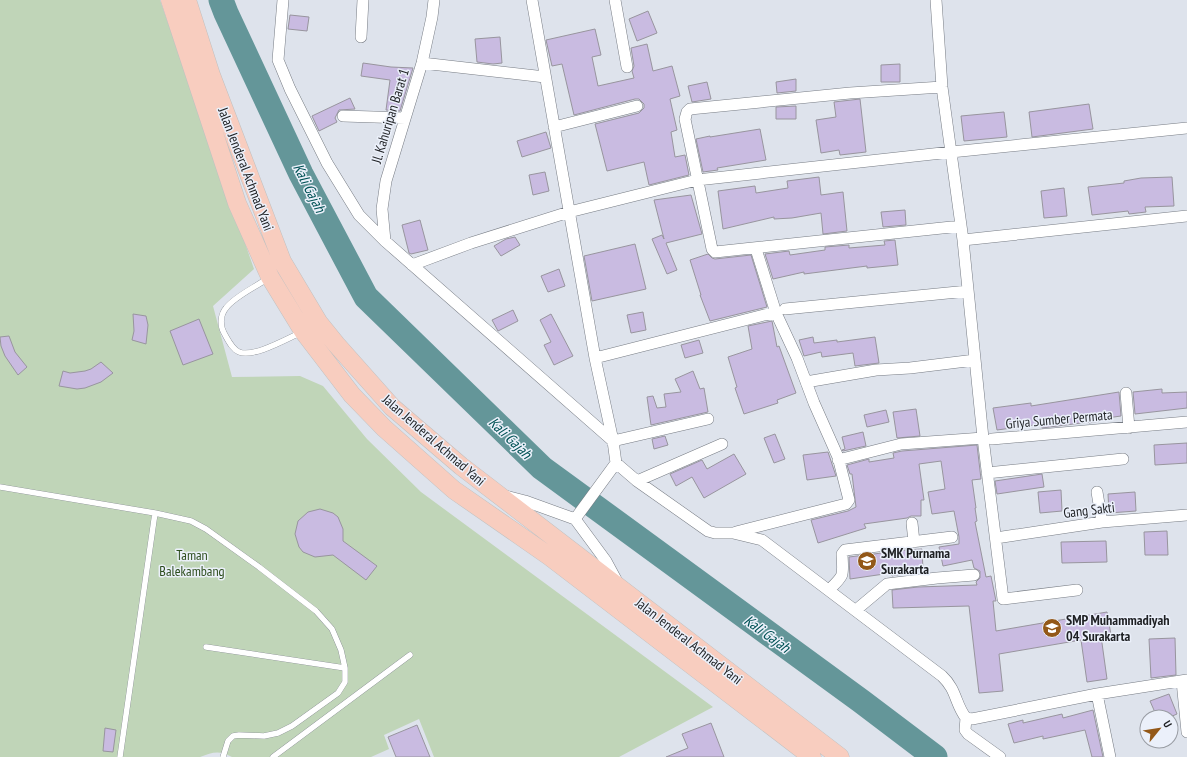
<svg xmlns="http://www.w3.org/2000/svg" width="1187" height="757" font-family="'PT Sans Narrow',sans-serif">
	<style>
		.green { fill: #c0d5b8 }
		.lines { fill: none; stroke-linecap: round; stroke-linejoin: round }
		.river { stroke: #649699; stroke-width: 25 }
		.building { fill: #c9bbe1; stroke: #98959e }
		.lane-casing { stroke: #777c84; stroke-width: 6 }
		.street-casing { stroke: #777c84; stroke-width: 12 }
		.primary-casing { stroke: #c0c1c1; stroke-width: 19 }
		.lane { stroke: #fff; stroke-width: 5.5 }
		.street { stroke: #fff; stroke-width: 11 }
		.primary { stroke: #f8cdbf; stroke-width: 18 }
		.labels { text-anchor: middle; stroke-width: 3; stroke-linejoin: round; paint-order: stroke }
		.street-label { font-size: 14px; fill: #1e2023; stroke: #ebf0fa }
		.poi-label { font-size: 14px; font-weight: bold; fill: #1e2023; stroke: #ebf0fa; text-anchor: start }
		.park-label { font-size: 14px; fill: #2d4d1d; stroke: #ebf0fa }
		.water-label { font-size: 15px; font-style: italic; fill: #005255; stroke: #ebf0fa }
	</style>
	<rect width="100%" height="100%" fill="#dee3ec"/>
	<path class="green" d="M0 0H160L254 269 213 306 232 377 300 376 323 386 367 439 421 492 713 707 619 757H434L419 719 384 735 389 749 371 757H232C219 750 213 752 200 757H0Z"/>
	<g class="lines">
		<path class="river" d="M221 0 226 13 301 174 366 297 542 468 861 701 935 757"/>
	</g>
	<path class="building" d="M648 11 657 33 637 41 629 19Z
		M290 15 309 17 307 31 288 29Z
		M595 29 601 55 592 57 598 86 634 78 632 71 634 66 631 48 647 44 653 71 672 66 680 96 670 99 677 130 671 132 675 157 685 155 689 175 649 185 644 162 607 171 595 124 639 113 644 108V104L639 99H635L574 115 562 64 552 66 546 40Z
		M500 37 502 63 493 64 477 62 475 39Z
		M363 63 391 67 413 68 400 111 386 110 390 80 361 76Z
		M900 64V82H881V65Z
		M796 79V91L777 93 776 82Z
		M707 82 711 99 692 102 688 86Z
		M350 98 355 109 339 110 335 118 337 122 319 131 312 116Z
		M860 99 866 152 840 155 839 150 821 153 816 120 836 117 834 102Z
		M1089 104 1093 129 1032 137 1029 112Z
		M796 106V119H776V107Z
		M1004 112 1007 137 964 141 961 116Z
		M760 129 766 160 717 168 718 170 703 172 696 139 710 136V137Z
		M546 132 551 148 522 157 517 141Z
		M545 172 549 191 533 195 529 175Z
		M819 177 821 195 843 192 847 231 823 234 821 213 792 218 774 219V217L723 229 718 191 755 186 756 193 788 188 787 181Z
		M1172 177 1174 206 1145 207 1146 212 1129 214 1128 211 1092 215 1088 187 1124 183V181L1141 178Z
		M1064 188 1067 216 1044 218 1041 191Z
		M691 195 702 234 666 243 677 270 667 274 652 239 662 235 664 239 654 200Z
		M905 210 906 225 883 227 881 212Z
		M420 220 428 250 411 254 409 253 402 225Z
		M515 237 520 245 501 256 494 246 506 239Z
		M895 240 898 265 867 268V266L804 274V272L773 279 765 254 789 251 790 255 825 250V247L849 245V248L885 245 884 241Z
		M635 244 646 289 592 301 584 256Z
		M708 254 712 258 715 259 751 255 767 307 710 321 700 295H701L690 260Z
		M559 269 565 286 548 292 541 276Z
		M513 310 518 321 498 331 492 320Z
		M643 312 646 330 631 333 627 315Z
		M133 314 146 316 148 325 146 344 132 340 134 331Z
		M551 314 573 356 554 365 544 345 551 342 540 320Z
		M199 319 213 354 183 365 170 331Z
		M772 321 777 347 779 346 796 393 777 400 778 403 744 414 735 388 737 387 728 357 752 349 748 326Z
		M9 336 15 352 27 367 18 375 5 356 1 346 0 337Z
		M813 337 814 343 837 340V342L875 337 879 363 855 366 853 353 822 357 821 352 804 356 799 340Z
		M699 340 703 353 685 358 681 345Z
		M101 362 113 373 101 382 85 388 77 389 59 386 63 371 70 373 85 371 91 369Z
		M693 371 700 389 704 388 708 412 651 425 647 397 653 396 657 408 666 407 664 394 681 392 675 379Z
		M1162 389V393L1187 392V408L1135 414 1133 392Z
		M1119 392 1121 416 1100 419V421L1089 423V422L1042 428V424L997 430 993 408 1031 403V406Z
		M916 409 920 436 897 438 893 412Z
		M886 410 889 422 867 427 864 415Z
		M863 432 866 446 843 451 842 450 845 449 842 437Z
		M775 434 785 459 774 463 764 438Z
		M665 436 668 445 654 449 652 439Z
		M1187 443V463L1155 465 1154 445Z
		M977 445 981 479 972 480 976 508H975L977 521 975 522 986 577 991 576 996 601H993L996 631 1107 612 1111 635 1101 636 1107 679 1087 682 1081 640 999 654 1003 691 979 693 969 606 893 608 892 590 918 587 977 585 976 582 980 578V571L974 568 972 560 943 566 939 547 959 544V537L954 511 932 514 928 492 945 489 941 461 919 464 924 500H921V516H911L907 518 864 524 866 528 818 543 811 520 848 511 856 507 852 474H850L847 465 869 459V462L894 458 893 453 902 451Z
		M828 452 836 476 807 480 803 455Z
		M734 454 746 474 704 498 692 477 676 486 670 474 702 460 707 469Z
		M1042 474 1044 487 997 494 995 481Z
		M1061 490 1062 511 1040 513 1038 492Z
		M1135 492 1136 511 1109 513 1108 494Z
		M320 509 333 513 338 517 343 529V541L377 566 366 580 333 555 315 557 303 552 299 547 295 534 298 521 308 512Z
		M1167 531 1168 555H1145L1144 532Z
		M1106 541 1107 562 1062 563 1061 542Z
		M922 549 923 570 892 576 891 573 850 579 849 557 906 550Z
		M1175 638 1176 675 1151 678 1149 639Z
		M1169 694 1177 714 1170 717H1157L1150 701Z
		M1093 710 1103 757H1092L1085 730 1043 739V736L1014 743 1008 724 1023 720V723L1062 714 1063 718Z
		M711 723 724 757H666L688 748 682 734Z
		M417 725 430 757H396L388 737Z
		M105 728 116 730 113 752 103 751Z"/>
	<g class="lines">
		<g class="lane-casing">
			<path id="lane" d="M268 278C256 287 235 296 226 308 220 315 220 326 224 333 228 340 232 349 239 352 254 358 288 338 302 332
				M0 487 155 513 191 521 206 529 259 567 316 611 332 629 341 650 345 668V682L338 693 292 726 278 733 264 736 239 735 233 736 228 741 223 757
				M206 647 345 668
				M120 757 155 513
				M273 757 410 655"/>
		</g>
		<g class="street-casing">
			<path id="street" d="M283 0 278 60 290 89 327 163 359 215 385 241 613 441 708 419
				M532 0 595 358 613 441 616 463
				M615 0 627 67
				M936 0 942 87 963 240 983 438 1003 599 1077 590
				M361 37 363 0
				M422 63 545 77
				M942 87 850 93 690 109 687 112 685 119 712 249 715 252 961 226
				M343 116 405 118
				M554 127 637 106
				M963 240 1187 216
				M385 241 382 209 386 181 422 63 432 17 434 0
				M412 265 471 243 569 212 697 180 951 152 1187 128
				M785 309 968 291
				M595 358 764 315 776 313
				M806 382 876 370 910 368 975 360
				M1126 393 1129 428
				M992 439 1187 422
				M838 460 901 444 983 438
				M987 473 1123 459
				M637 481 722 444
				M1097 492 1102 522
				M505 496 525 501 575 519 606 561 619 585
				M575 519 616 463 637 481 708 531 715 533H733L762 540 942 676C957 690 955 704 966 718L972 719 1097 694 1187 680
				M912 523 914 542
				M736 532 846 504 849 500 838 457 814 403 797 358 776 313 756 249
				M996 538 1102 522 1187 515
				M829 590C845 574 843 577 842 554L845 550 952 537
				M856 610 887 584 937 578 974 575
				M1182 681 1187 732
				M1097 694 1110 757
				M966 718 965 730 968 734 1000 757"/>
		</g>
		<g class="primary-casing">
			<path id="primary" d="M170 0 237 203 270 277 303 331 352 395 384 428 454 490 549 556 812 757
				M187 0 211 75 282 261 319 323 336 344 392 407 461 466 840 757"/>
		</g>
		<use href="#lane" class="lane"/>
		<use href="#street" class="street"/>
		<use href="#primary" class="primary"/>
	</g>
	<defs>
		<g id="school-disc" transform="scale(1)"><circle r="9.5" fill="#935818" stroke="#ebf0fa"/><path d="M0-5L7-2L0 1L-7-2ZM-4 1L0 2.5L4 1V4Q0 6-4 4Z" fill="#fff"/></g>
	</defs>
	<g fill-rule="evenodd">
		<use href="#school-disc" x="867" y="561"/>
		<use href="#school-disc" x="1052" y="628"/>
	</g>
	<g class="labels">
		<g class="street-label">
			<text transform="translate(390 116) rotate(-73)" y="5">Jl. Kahuripan Barat 1</text>
			<text transform="translate(246 169) rotate(69)" y="5">Jalan Jenderal Achmad Yani</text>
			<text transform="translate(1059 419) rotate(-5)" y="5">Griya Sumber Permata</text>
			<text transform="translate(434 440) rotate(41)" y="5">Jalan Jenderal Achmad Yani</text>
			<text transform="translate(1089 510) rotate(-7)" y="5">Gang Sakti</text>
			<text transform="translate(689 641) rotate(38)" y="5">Jalan Jenderal Achmad Yani</text>
		</g>
		<g class="poi-label">
			<text x="881" y="558">SMK Purnama<tspan x="881" dy="16">Surakarta</tspan></text>
			<text x="1066" y="625">SMP Muhammadiyah<tspan x="1066" dy="16">04 Surakarta</tspan></text>
		</g>
		<g class="park-label">
			<text x="192" y="560">Taman<tspan x="192" dy="16">Balekambang</tspan></text>
		</g>
		<g class="water-label">
			<text transform="translate(309 188) rotate(63)" y="5">Kali Gajah</text>
			<text transform="translate(510 438) rotate(44)" y="5">Kali Gajah</text>
			<text transform="translate(767 634) rotate(36)" y="5">Kali Gajah</text>
		</g>
	</g>
	<g transform="translate(1159 729) rotate(60)"><circle r="19" fill="#ebf0fa" stroke="#999da4"/>
	<path d="M0-3L7 15L0 10L-7 15Z" fill="#935818"/>
	<text y="-6" font-size="11" font-weight="bold" text-anchor="middle" fill="#1e2023">U</text>
	</g>
</svg>
